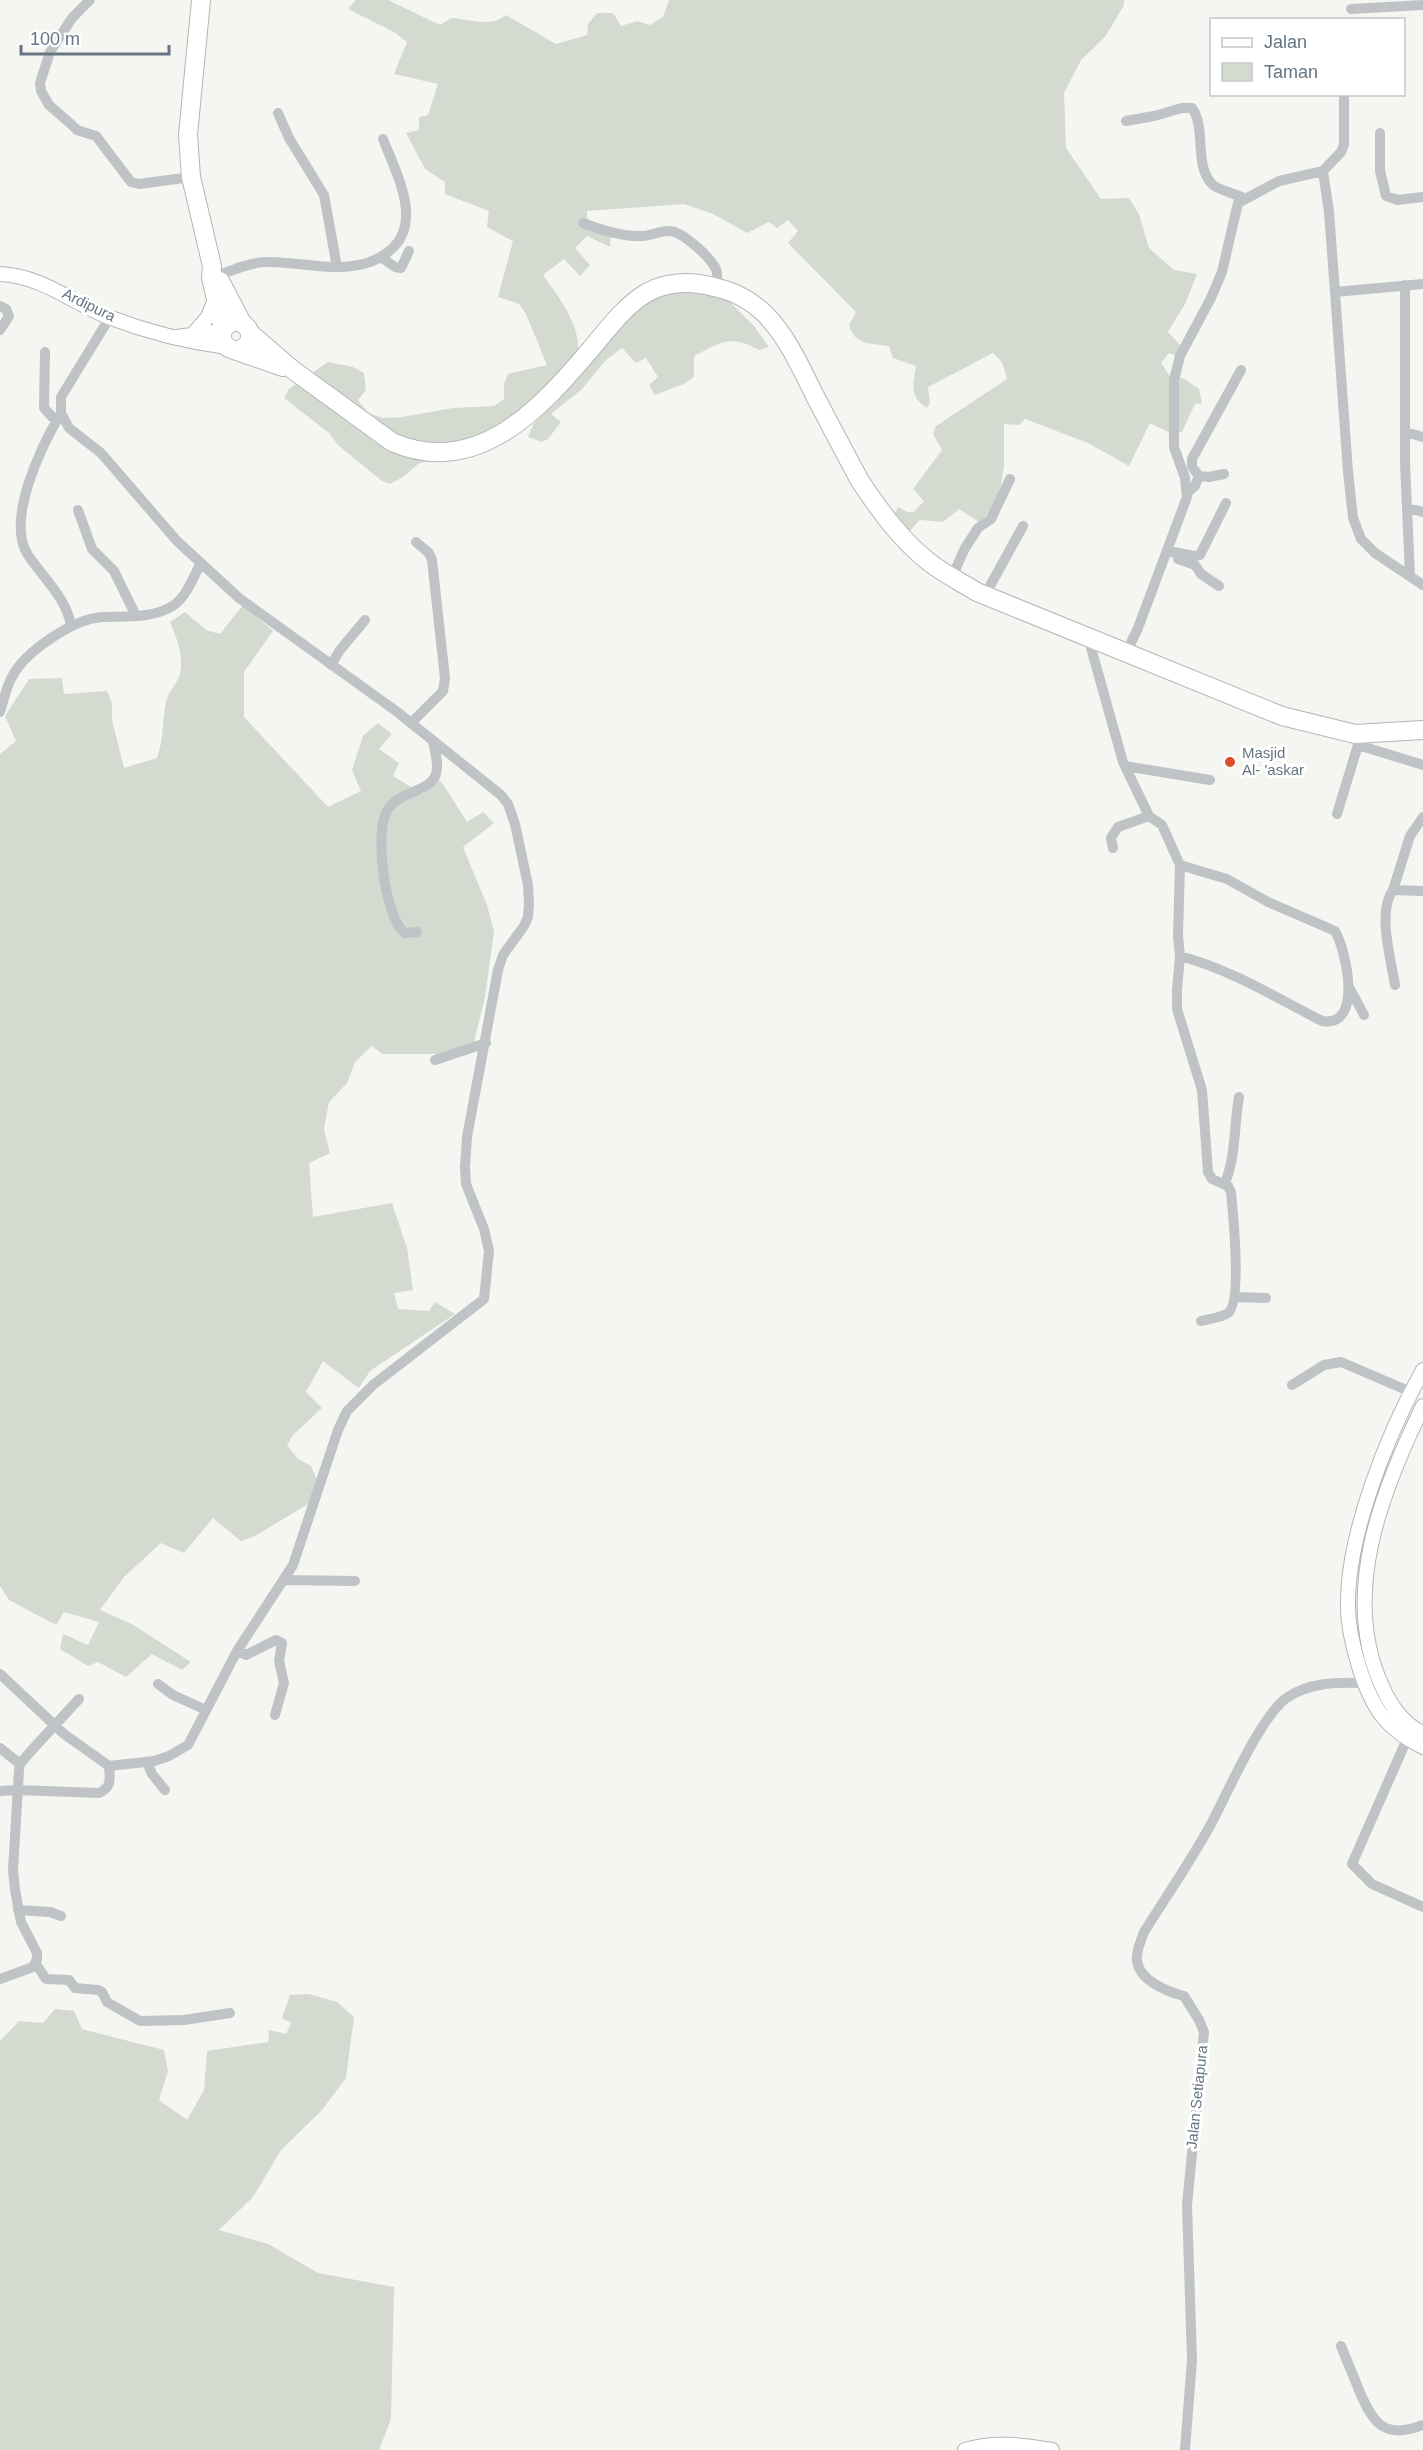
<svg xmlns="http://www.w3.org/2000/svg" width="1423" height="2450" font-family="Helvetica,sans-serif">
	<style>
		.green { fill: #d5dad1 }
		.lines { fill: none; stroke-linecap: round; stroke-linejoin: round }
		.secondary-casing { stroke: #b1b7bb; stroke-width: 16 }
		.highway-casing { stroke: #b2b6b9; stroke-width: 20 }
		.street { stroke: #bfc3c6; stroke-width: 10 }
		.secondary { stroke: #fff; stroke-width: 14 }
		.highway { stroke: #fff; stroke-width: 18 }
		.poi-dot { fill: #dd4d2b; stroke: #fff; stroke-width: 2 }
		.labels { text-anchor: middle; stroke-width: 6; stroke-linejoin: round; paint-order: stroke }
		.street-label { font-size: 15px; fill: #657682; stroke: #fff }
		.poi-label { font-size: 15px; fill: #657682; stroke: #fff; text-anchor: start }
	</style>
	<rect width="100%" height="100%" fill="#f5f5f2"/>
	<path class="green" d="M356 0H388L440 25 451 18C469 19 491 28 506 15L556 44 587 35 588 24 597 13H613L621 26 637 21 650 25 663 17 669 0H1124V5L1105 37 1081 60 1064 93 1066 148 1101 199 1129 198 1139 214 1149 248 1174 270 1197 274 1186 302 1168 332 1181 346 1177 356 1169 353 1161 363 1171 378H1183L1199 389 1202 403 1195 404 1182 432 1172 434 1150 423 1129 466 1088 443 1025 419 1019 425 1004 424V466L1001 485 995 507 979 522 959 509 943 522 920 520 905 536 892 520 898 507 907 512H914L924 501 913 489 942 450 933 434 936 426 1007 379 1002 362 993 353 928 387 930 403 927 408C909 397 913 384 916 366L893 358 889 346C870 343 855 346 849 325L856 312 788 243 798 231 788 220 777 228 769 222 747 233 713 214 684 204 587 211 588 227 611 235 610 247 587 236 575 248 590 265 580 276 564 259 543 275C557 294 579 324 578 347L589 354 622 315 677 287 724 296 754 326 769 347 759 350C731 334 720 342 694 356V377L684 384 655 395 649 385 658 377 646 358 636 363 622 348 605 361 582 389 551 414 561 422 548 439 542 442 528 437 533 425 547 408 519 414 440 457 418 464 403 477 390 484 382 481 338 445 329 433 284 398 289 389 328 362 353 367 364 373 366 390 358 400 368 413 383 418 402 417 453 408 494 406 504 399V384L508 374 547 365 526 314 519 304 498 297 513 241 487 227 489 211 445 194V182L425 169 406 133 419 130V117L428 115 438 84 394 74 407 42 394 32 348 9Z
		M243 605 273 631 244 672V717L328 807 361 791 352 770 363 736 378 723 392 734 379 749 399 763 393 776 423 794 437 778 443 784 467 822 483 812 494 823 463 847 487 905 494 932 485 997 474 1042 441 1054H382L372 1046 355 1062 347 1083 329 1102 324 1129 330 1153 309 1163 313 1217 392 1203 407 1248 413 1290 394 1293 398 1309 429 1311 435 1302 455 1314 370 1371 359 1388 323 1361 306 1392 322 1408 293 1435 287 1445 297 1458 311 1466 320 1487 308 1504 255 1536 241 1541 213 1518 184 1553 161 1543 124 1577 100 1610 132 1624 191 1662 182 1670 152 1654 126 1677 98 1662 88 1666 60 1649 63 1634 88 1645 99 1622 64 1612 56 1625 9 1600 0 1586V754L16 741 5 716 29 679 62 678 64 694 107 691 112 703V720L124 768 157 758C164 739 162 722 166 702 168 692 175 686 179 677 185 659 177 638 170 622L185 612 206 630 220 634Z
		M308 1994 337 2002 354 2017 346 2078 322 2110 281 2150 253 2197 219 2230 268 2244 318 2273 394 2287 391 2419 379 2450H0V2041L19 2021 43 2023 55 2009 74 2011 82 2029 164 2050 168 2071 159 2100 187 2120 204 2090 207 2051 268 2042 269 2030 286 2034 291 2023 282 2018 290 1995Z"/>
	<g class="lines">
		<g class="secondary-casing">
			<path id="secondary" d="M0 274C43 276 72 303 111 318 148 332 188 342 227 347
				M194 333 208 317 216 297
				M177 337 222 331
				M1423 1370C1388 1433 1347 1534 1348 1606 1348 1629 1354 1651 1361 1673 1374 1711 1387 1729 1423 1747
				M1423 1406C1382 1490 1340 1595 1382 1686 1390 1705 1404 1725 1423 1733
				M965 2450C993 2441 1023 2445 1052 2450"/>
		</g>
		<g class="highway-casing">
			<path id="highway" d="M201 0 188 135 191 177 212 266 211 278 223 329
				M220 281 242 323
				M222 336a14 14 0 1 1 28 0a14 14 0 1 1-28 0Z
				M250 333 293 370 392 442C477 479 541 408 590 350 608 329 624 306 648 292 669 281 692 281 714 287 733 291 752 301 766 315 788 338 801 368 815 396 830 425 845 453 860 481 880 511 901 540 929 562 944 574 961 582 977 592L1282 716 1355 734 1423 730
				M234 350 283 367"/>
		</g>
		<path class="street" d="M90 0 72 18 50 52 40 83 41 91 49 105 72 125 77 130 96 136 131 182 139 184 191 177
			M1351 9 1423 5
			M278 113 289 138 324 195 337 267
			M1126 121 1154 116 1182 108H1192C1207 129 1193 166 1213 185 1219 190 1236 194 1244 198
			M1380 133V171L1386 196 1398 200 1423 197
			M1323 171 1341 152 1344 145V94
			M583 223C601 230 622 237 642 236 651 236 661 230 670 231 683 232 710 257 716 269 718 274 717 281 717 287
			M381 257 395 267 401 268 409 251
			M212 278C228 272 247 263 264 262 288 261 313 267 337 267 356 267 373 264 388 252 425 224 396 173 383 139
			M1423 284 1335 292 1348 472 1353 518 1361 539 1375 553 1423 585
			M1405 285V464L1410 576
			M0 306 6 309 9 316 0 330
			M45 352 44 408 56 421
			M61 413C42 445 5 520 28 555 44 579 65 596 71 625
			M1405 432 1423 437
			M1199 476 1209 477 1224 474
			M1188 492 1195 486 1199 476 1192 467V459L1241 370
			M1407 508 1423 512
			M78 510 92 549 114 571 136 616
			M1168 551 1194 556 1200 555 1226 503
			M1178 559 1195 565 1201 574 1219 586
			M952 577 965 548 978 528 991 519 1010 479
			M985 595 1023 526
			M1088 637 1123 762 1149 816 1162 825 1180 865 1178 936 1180 956 1177 990V1009L1202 1090 1208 1172 1212 1179 1228 1186 1231 1192C1233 1213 1242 1302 1228 1313 1221 1318 1208 1319 1201 1321
			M1126 653 1138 628 1187 497 1185 478 1174 447V380L1180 356 1211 298 1222 272 1238 203 1279 181 1323 171 1329 212 1335 292
			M331 665 340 650 365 620
			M0 712C4 700 6 687 12 677 25 651 74 619 102 617 124 616 154 619 174 605 187 596 193 577 201 563
			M411 723 443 691 445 678 432 560 429 553 416 542
			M1355 734 1358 745 1423 765
			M1125 766 1210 780
			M1337 814 1358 745
			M1113 848 1111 838 1118 827 1149 816
			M1180 865 1227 879 1268 902 1335 931C1346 950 1364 1028 1322 1021 1275 997 1232 970 1180 956
			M1393 890 1410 836 1423 817
			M417 932 405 933C385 919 374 832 387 811 399 790 430 793 436 774 439 764 435 751 433 742
			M1395 985C1391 960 1377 911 1393 890L1423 891
			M1349 987 1364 1015
			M435 1060 486 1043
			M1225 1183C1236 1156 1234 1125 1239 1097
			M1235 1297 1266 1298
			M1292 1385 1324 1365 1341 1362 1411 1392
			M284 1580 355 1581
			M237 1651 246 1655 276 1640 282 1643 279 1661 284 1683 275 1715
			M0 1674 64 1734 109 1766 154 1761 169 1756 188 1745 237 1651 293 1565 338 1430 347 1411 373 1385 484 1299 489 1251 484 1229 466 1184 465 1167 467 1137 498 970 503 955 524 926 528 917 529 904 528 885 515 824 508 804 501 795 396 711 239 598 177 541 101 453 69 428 61 413V397L110 317
			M158 1684 173 1695 206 1710
			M1407 1739 1352 1864 1372 1884 1423 1907
			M0 1748 20 1764
			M147 1762 152 1774 165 1790
			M0 1791 17 1790 99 1793C112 1787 110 1780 109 1766
			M18 1910 50 1912 61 1916
			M36 1964 46 1979 69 1980 75 1988 98 1990 102 1992 107 2002 140 2021 184 2020 230 2013
			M0 1979 33 1967 37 1959V1953L21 1922 15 1890 13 1870 19 1770 20 1764 30 1752 79 1699
			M1341 2346C1347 2361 1353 2375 1359 2390 1373 2424 1385 2440 1423 2425
			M1185 2450 1192 2360 1187 2205 1204 2032 1199 2020 1184 1996C1168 1992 1138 1980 1137 1960 1136 1950 1141 1941 1144 1932 1166 1897 1190 1862 1210 1826 1227 1794 1259 1720 1285 1699 1308 1682 1338 1682 1365 1683"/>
		<use href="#secondary" class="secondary"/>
		<use href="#highway" class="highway"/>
	</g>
	<circle class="poi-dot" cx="1230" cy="762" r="6"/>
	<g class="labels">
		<g class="street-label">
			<text transform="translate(89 305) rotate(26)" y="5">Ardipura</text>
			<text transform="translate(1197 2097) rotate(-84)" y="5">Jalan Setiapura</text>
		</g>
		<g class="poi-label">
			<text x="1242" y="758">Masjid<tspan x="1242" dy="17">Al- 'askar</tspan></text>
		</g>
	</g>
	<rect x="1210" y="18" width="195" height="78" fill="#ffffff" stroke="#c1c8cd" stroke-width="1.5"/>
	<rect x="1222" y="38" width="30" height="9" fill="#ffffff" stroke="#c1c8cd" stroke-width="1.5"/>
	<text x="1264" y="48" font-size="18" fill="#657682">Jalan</text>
	<rect x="1222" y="63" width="30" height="18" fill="#d5dad1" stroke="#c1c8cd" stroke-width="1.5"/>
	<text x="1264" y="78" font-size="18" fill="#657682">Taman</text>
	<path d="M21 45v9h148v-9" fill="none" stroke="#657682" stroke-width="3"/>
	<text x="30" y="45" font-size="18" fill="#657682" stroke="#ffffff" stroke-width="4.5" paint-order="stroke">100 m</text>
</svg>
